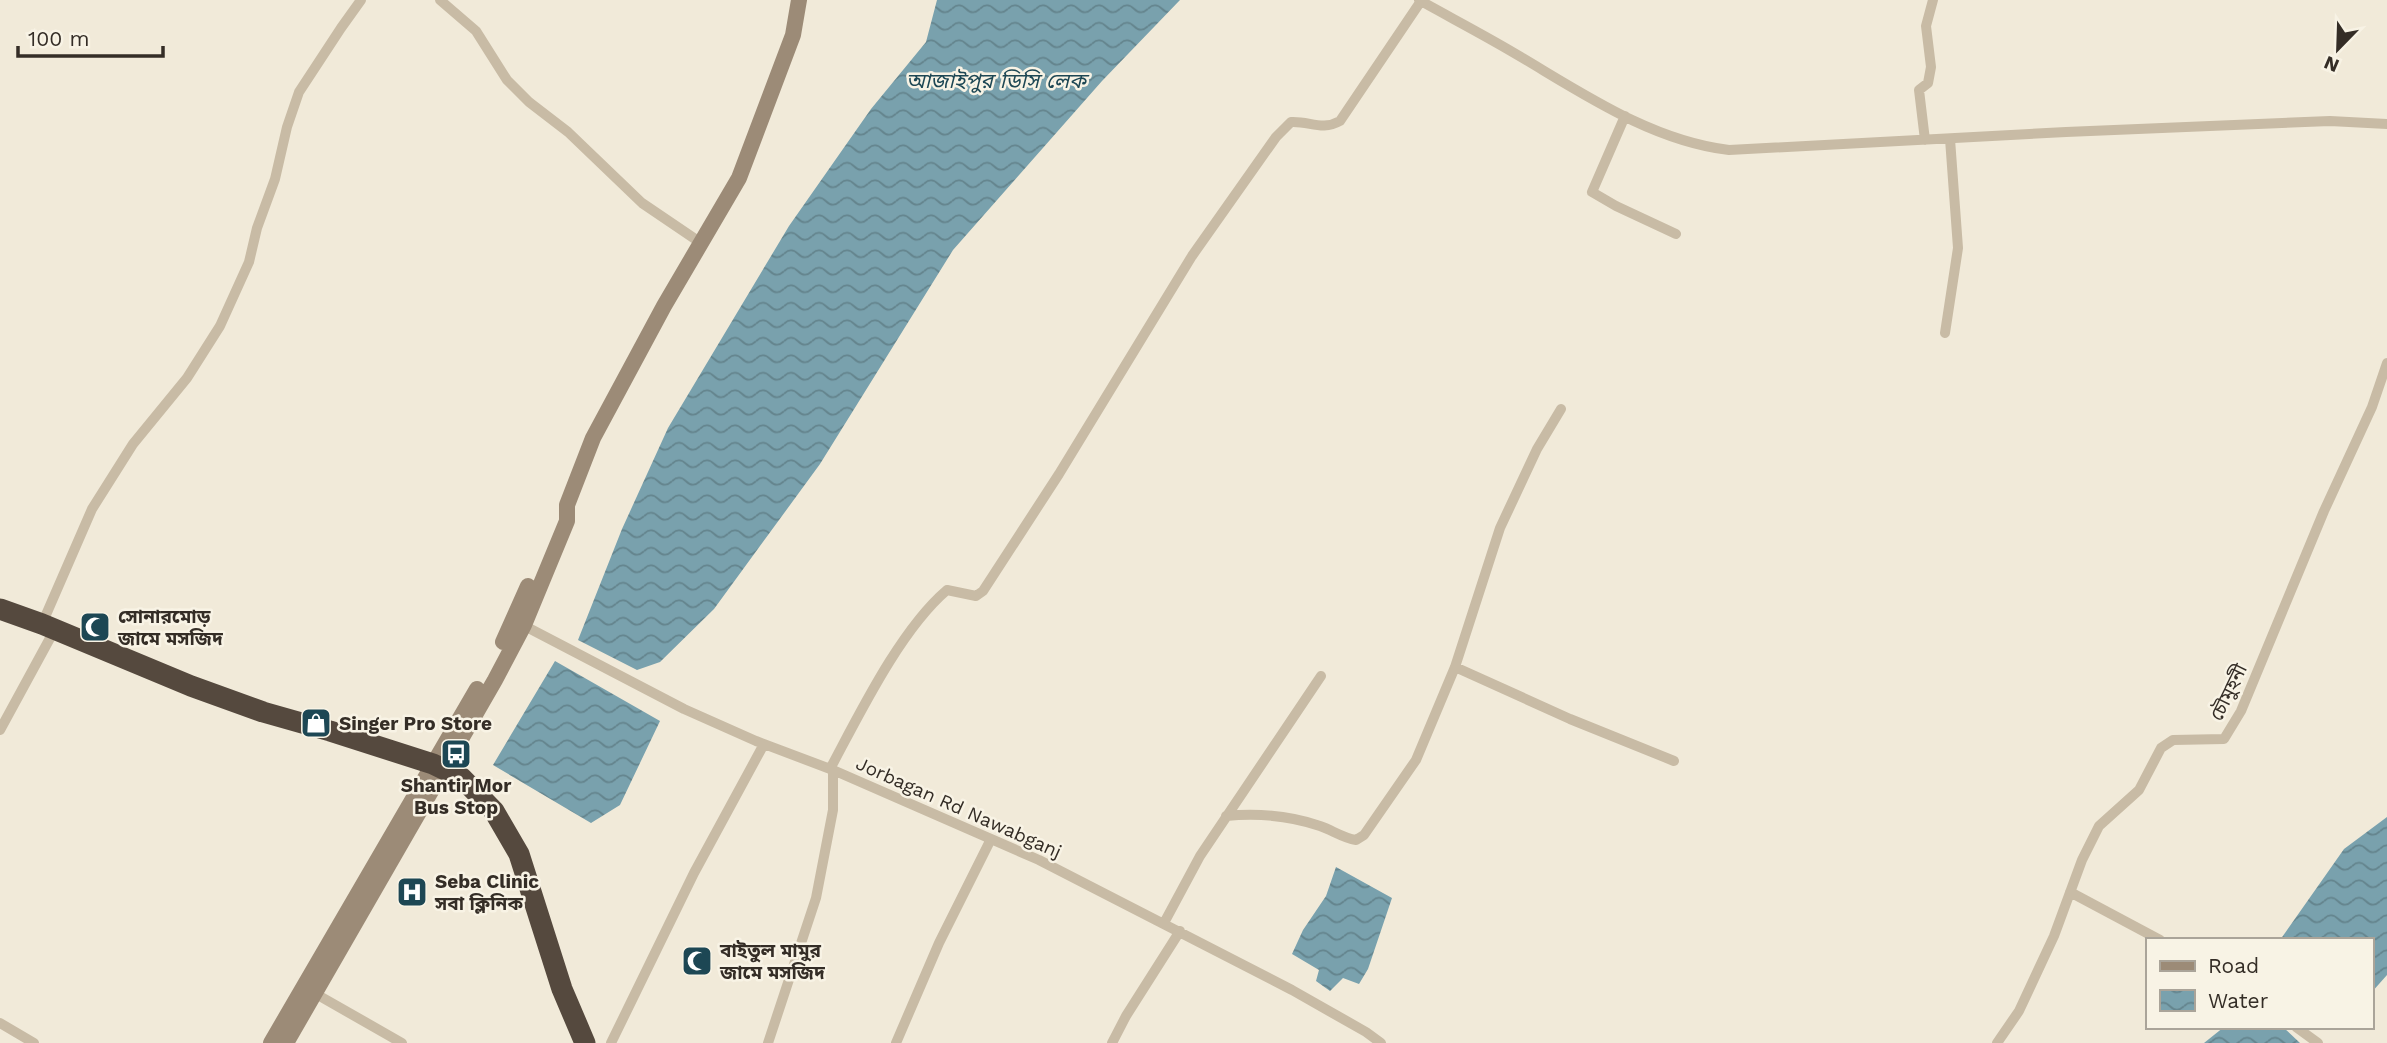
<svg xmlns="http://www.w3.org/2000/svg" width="2387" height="1043" font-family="'Work Sans','Noto Sans Bengali',sans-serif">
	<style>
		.water { fill: url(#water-waves) }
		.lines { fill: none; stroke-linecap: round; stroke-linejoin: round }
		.street { stroke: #c8bba5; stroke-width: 10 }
		.secondary { stroke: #9c8b77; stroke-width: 16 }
		.highway { stroke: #55493e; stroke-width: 21 }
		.labels { text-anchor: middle; stroke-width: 5; stroke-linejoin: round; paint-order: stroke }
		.poi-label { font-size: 19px; font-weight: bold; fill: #342d26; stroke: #f8f3e5; text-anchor: start }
		.street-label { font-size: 19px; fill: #342d26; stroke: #f8f3e5 }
		.water-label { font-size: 21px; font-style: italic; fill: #1d4754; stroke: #f8f3e5 }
	</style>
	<defs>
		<pattern id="water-waves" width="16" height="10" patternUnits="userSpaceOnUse" patternTransform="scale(1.75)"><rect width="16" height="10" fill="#79a1ad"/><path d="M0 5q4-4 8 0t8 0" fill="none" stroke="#64848d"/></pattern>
	</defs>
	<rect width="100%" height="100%" fill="#f1ead9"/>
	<path class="water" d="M937 0H1180L1102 81 953 250 820 464 714 609 660 662 637 670 578 640 622 529 668 428 789 226 871 109 926 42Z
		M555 661 660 721 620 805 591 823 493 765Z
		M2387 817V975L2371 993V940H2280L2344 849Z
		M1336 867 1392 898 1368 969 1359 984 1343 978 1330 991 1316 981 1319 970 1292 954 1303 930 1326 896Z
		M2224 1027H2283L2300 1043H2204Z"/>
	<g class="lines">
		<path class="street" d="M440 0 476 31 507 80 529 102 568 132 642 203 701 243
			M1419 0C1453 19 1488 37 1521 57 1585 95 1653 141 1729 150L2066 132 2330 121 2387 124
			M1625 116 1592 192 1616 206 1676 234
			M1925 140 1919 90 1928 83 1931 67 1926 26 1933 0
			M1945 333 1958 248 1950 139
			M519 623 684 709 756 741 833 770 1039 860 1292 990 1366 1032 1381 1043
			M42 624 92 509 133 444 187 378 220 326 249 262 257 228 275 179 287 127 299 92 341 28 361 0
			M1455 667 1570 719 1674 761
			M0 730 55 629
			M830 769C859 715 900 630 947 590L976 596 983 591 1059 474 1192 256 1276 137 1291 122C1310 121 1322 131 1340 121L1421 1
			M1226 816C1258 813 1288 815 1320 826 1332 830 1343 838 1356 840L1364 835 1416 760 1455 667 1500 528 1537 449 1561 409
			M2070 892 2160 940
			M1164 923 1200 856 1321 676
			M309 990 402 1043
			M0 1023 34 1043
			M2296 1027 2318 1043
			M611 1043 694 873 764 744
			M768 1043 816 898 833 810V770
			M896 1043 939 943 991 839
			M1112 1043 1126 1016 1180 931
			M1997 1043 2019 1011 2054 936 2082 860 2099 826 2139 790 2161 748 2173 740 2224 739 2241 711 2324 511 2372 407 2387 363"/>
		<path class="secondary" d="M503 642 528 586
			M271 1043 477 689
			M286 1043 495 680 524 625 567 521V505L593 438 664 306 739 178 793 35 799 0"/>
		<path class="highway" d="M0 609 42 624 191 686 263 712 330 731 433 764 462 778 494 811 519 854 562 989 585 1043"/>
	</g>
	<defs>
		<g id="mosque-square" transform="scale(1.575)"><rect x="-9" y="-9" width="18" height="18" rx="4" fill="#1d4754" stroke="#f8f3e5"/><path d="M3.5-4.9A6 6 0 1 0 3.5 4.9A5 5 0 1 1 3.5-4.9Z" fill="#fff"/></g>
		<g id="shop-square" transform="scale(1.575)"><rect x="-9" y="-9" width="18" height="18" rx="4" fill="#1d4754" stroke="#f8f3e5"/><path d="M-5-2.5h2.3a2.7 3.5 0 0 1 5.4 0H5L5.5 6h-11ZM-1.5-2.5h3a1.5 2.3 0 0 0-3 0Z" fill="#fff"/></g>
		<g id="bus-square" transform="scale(1.575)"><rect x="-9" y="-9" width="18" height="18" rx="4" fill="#1d4754" stroke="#f8f3e5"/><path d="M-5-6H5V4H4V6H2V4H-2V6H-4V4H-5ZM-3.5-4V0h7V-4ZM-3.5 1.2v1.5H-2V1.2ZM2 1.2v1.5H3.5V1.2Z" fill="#fff"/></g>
		<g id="hospital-square" transform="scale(1.575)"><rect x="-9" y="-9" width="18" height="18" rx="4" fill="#1d4754" stroke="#f8f3e5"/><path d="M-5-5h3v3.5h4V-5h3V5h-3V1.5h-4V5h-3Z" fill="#fff"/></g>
	</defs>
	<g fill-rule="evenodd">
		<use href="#mosque-square" x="95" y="627"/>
		<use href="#shop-square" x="316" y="723"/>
		<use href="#bus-square" x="456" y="754"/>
		<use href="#hospital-square" x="412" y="892"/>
		<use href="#mosque-square" x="697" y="961"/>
	</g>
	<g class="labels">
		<g class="poi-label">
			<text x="118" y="623">সোনারমোড়<tspan x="118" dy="22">জামে মসজিদ</tspan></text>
			<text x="339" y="730">Singer Pro Store</text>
			<text x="456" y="792" text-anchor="middle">Shantir Mor<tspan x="456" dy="22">Bus Stop</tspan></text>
			<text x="435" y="888">Seba Clinic<tspan x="435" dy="22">সবা ক্লিনিক</tspan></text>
			<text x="720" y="957">বাইতুল মামুর<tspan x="720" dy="22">জামে মসজিদ</tspan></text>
		</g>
		<g class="street-label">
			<text transform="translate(2228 692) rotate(-64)" y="7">চৌমুহনী</text>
			<text transform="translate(959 807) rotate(24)" y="7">Jorbagan Rd Nawabganj</text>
		</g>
		<g class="water-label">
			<text x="996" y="88">আজাইপুর ডিসি লেক</text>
		</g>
	</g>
	<rect x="2146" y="938" width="228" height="91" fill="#f8f3e5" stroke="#aaa499" stroke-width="2"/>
	<rect x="2160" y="961" width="35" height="10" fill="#9c8b77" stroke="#aaa499" stroke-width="2"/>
	<text x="2208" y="973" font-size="21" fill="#342d26">Road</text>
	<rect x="2160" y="990" width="35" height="21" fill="url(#water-waves)" stroke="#aaa499" stroke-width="2"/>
	<text x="2208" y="1008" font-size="21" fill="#342d26">Water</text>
	<g transform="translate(2338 49) rotate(203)" stroke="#f8f3e5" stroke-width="5" paint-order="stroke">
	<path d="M0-5L12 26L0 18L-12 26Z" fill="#342d26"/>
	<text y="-10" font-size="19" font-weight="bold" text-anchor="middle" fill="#342d26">N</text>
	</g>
	<path d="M18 46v10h145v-10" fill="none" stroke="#342d26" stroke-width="3.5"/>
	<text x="28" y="46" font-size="21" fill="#342d26" stroke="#f8f3e5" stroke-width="5" paint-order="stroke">100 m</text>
</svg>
